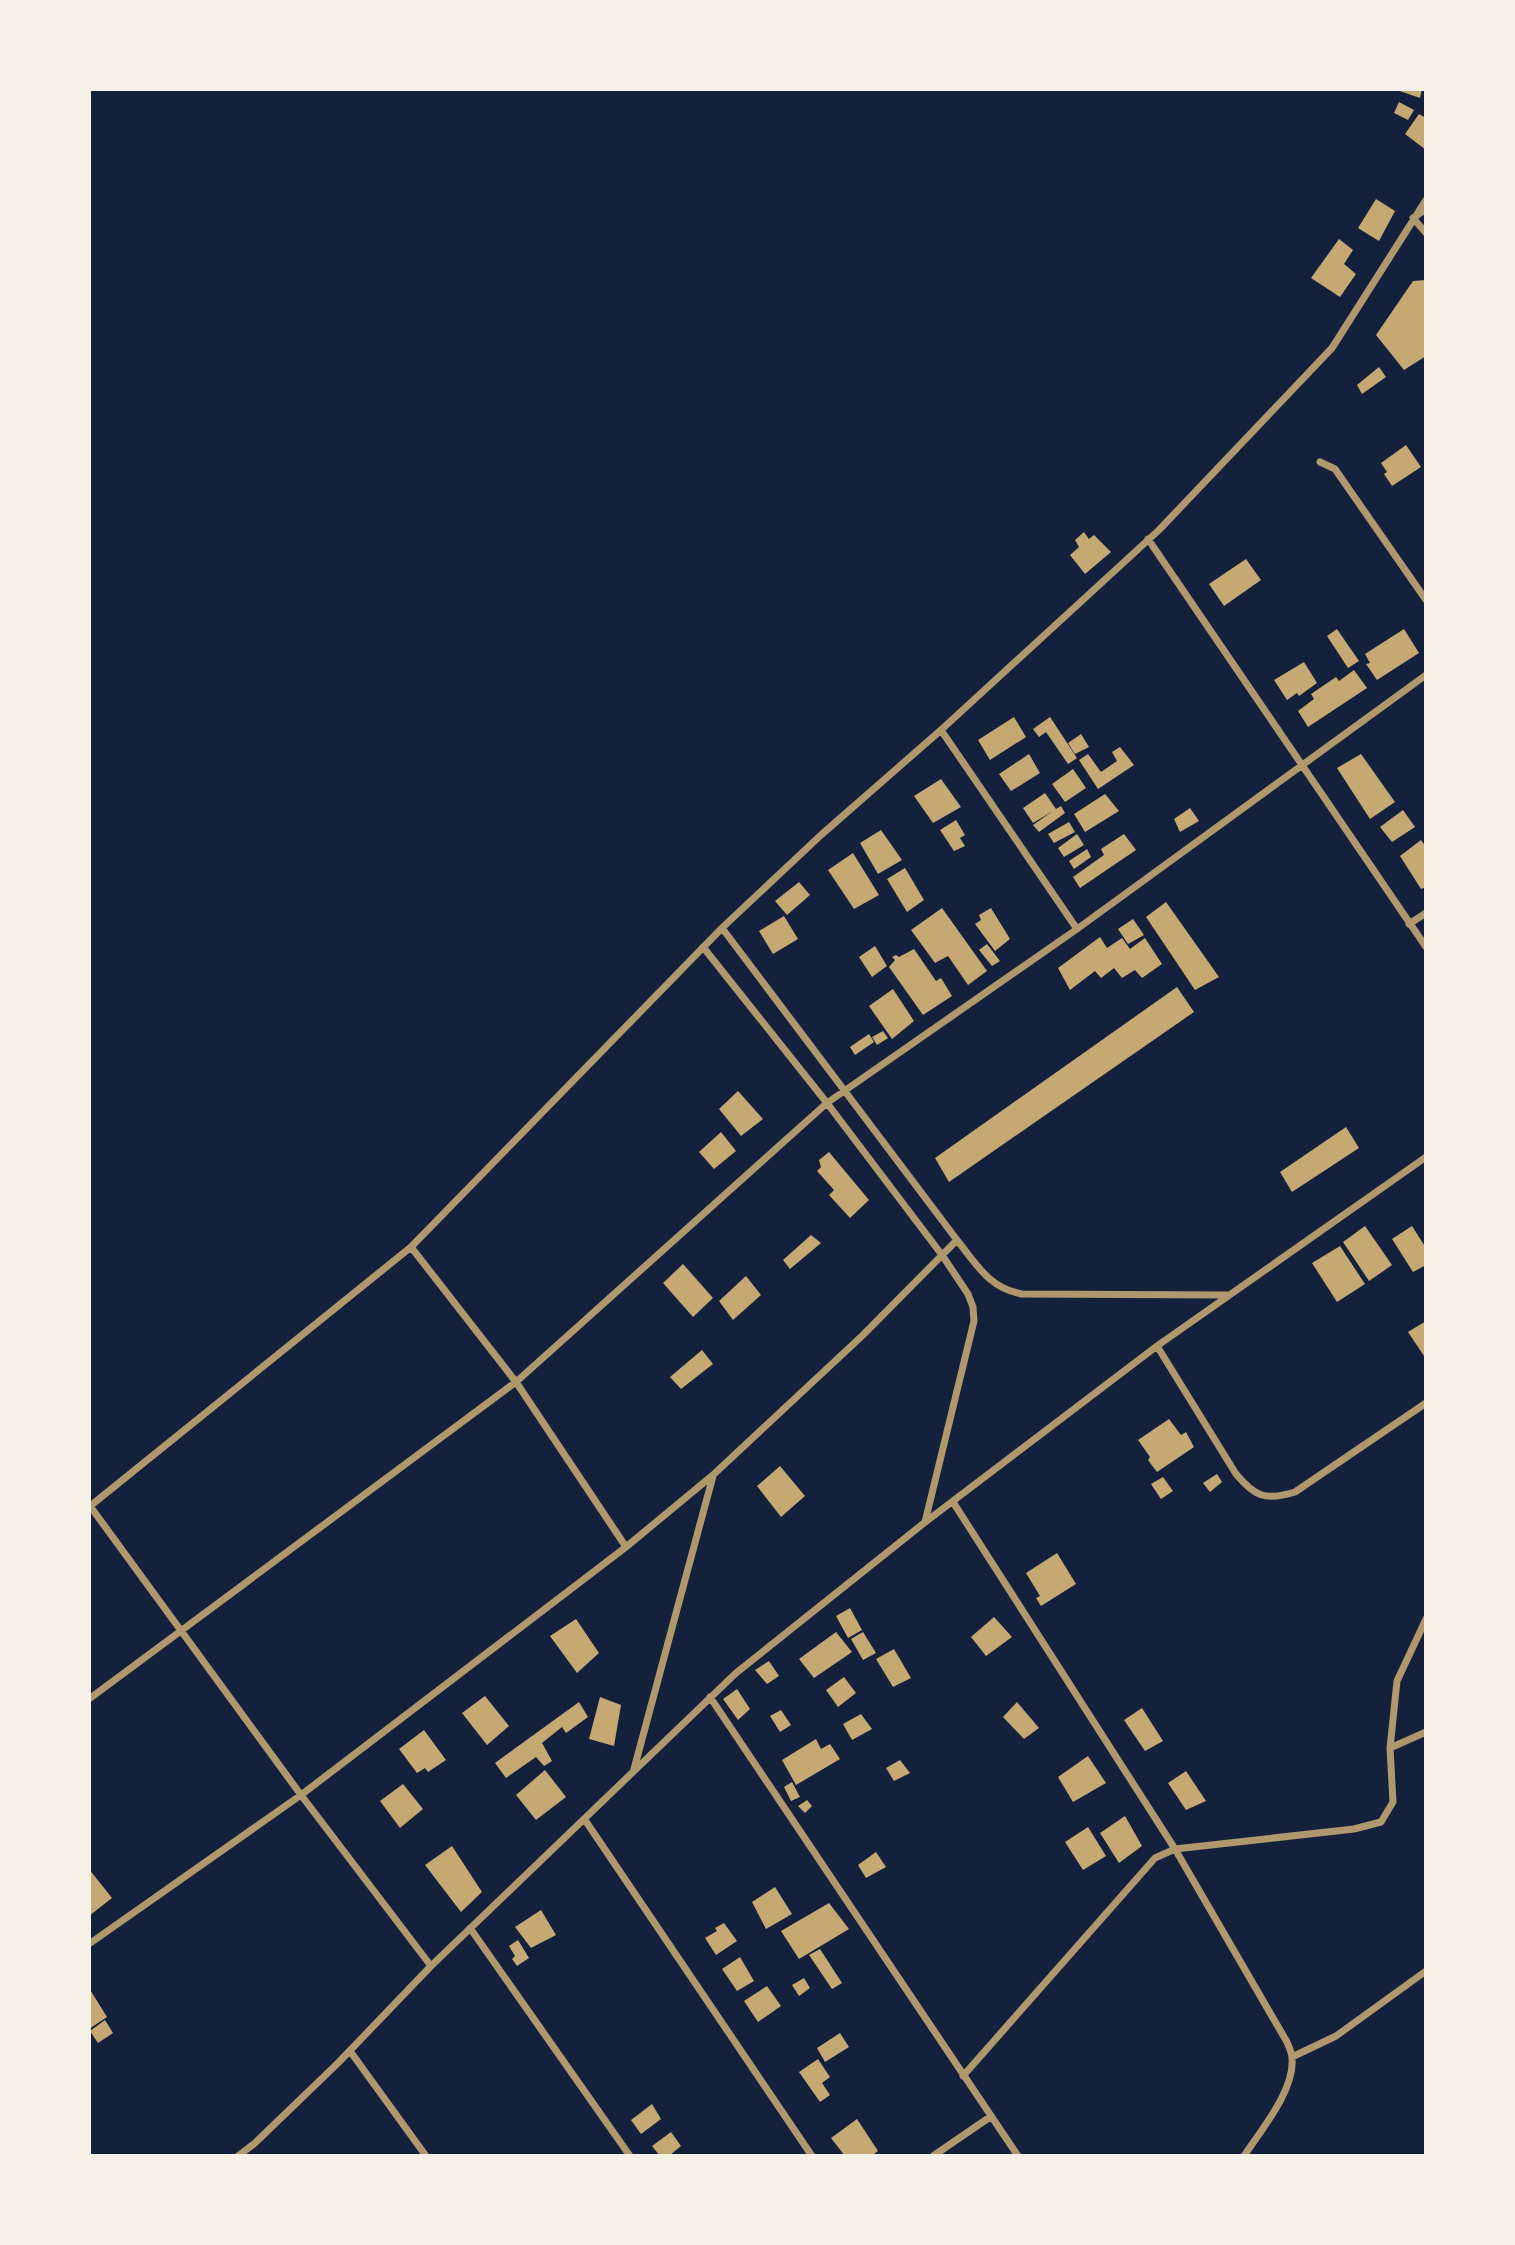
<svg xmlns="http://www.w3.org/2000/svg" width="1515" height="2245" font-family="Inter,sans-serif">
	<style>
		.building { fill: #c6a872 }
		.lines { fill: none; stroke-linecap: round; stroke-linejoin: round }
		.minor { stroke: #b1986c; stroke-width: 7 }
	</style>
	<rect width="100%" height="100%" fill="#14213d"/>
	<path class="building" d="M1394 89H1422L1420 98Z
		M1399 102 1414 110 1408 120 1394 113Z
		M1419 114 1426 118V150L1405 134Z
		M1376 199 1395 211 1379 241 1358 228Z
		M1339 239 1353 250 1344 264 1356 274 1340 297 1311 278Z
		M1426 280V356L1404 370 1376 335 1413 281Z
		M1379 367 1386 377 1362 394 1357 385Z
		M1406 445 1421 467 1392 486 1384 474 1387 472 1381 463Z
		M1084 532 1089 539 1094 535 1111 552 1085 574 1070 555 1079 547 1075 540Z
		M1246 559 1261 580 1224 606 1209 584Z
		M1337 629 1359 661 1348 668 1327 636Z
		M1404 629 1419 653 1377 680 1366 664 1370 663 1365 654Z
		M1304 662 1317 683 1299 696 1297 693 1287 700 1274 680Z
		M1354 670 1367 688 1308 727 1298 711 1314 699 1311 694 1336 677 1339 681Z
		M1014 717 1026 737 990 760 978 740Z
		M1050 717 1077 758 1068 764 1046 732 1039 737 1033 729Z
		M1081 734 1089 747 1075 754 1068 743Z
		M1120 747 1134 765 1098 789 1079 760 1088 754 1101 772 1117 761 1112 752Z
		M1029 754 1040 773 1011 791 999 774Z
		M1361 754 1395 802 1370 819 1337 768Z
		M1073 769 1086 788 1065 802 1052 784Z
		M941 779 961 807 933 823 914 796Z
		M1045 793 1056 809 1061 806 1065 813 1039 832 1033 825 1053 811 1033 823 1023 808Z
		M1105 794 1119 811 1085 832 1074 814Z
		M1190 808 1199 821 1180 832 1174 819Z
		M1403 810 1415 827 1392 842 1380 827Z
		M956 820 965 835 960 838 965 846 954 851 940 830Z
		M1069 822 1075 832 1054 843 1048 834Z
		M881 830 902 860 878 874 860 843Z
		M1077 834 1084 845 1064 857 1058 848Z
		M1124 834 1136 850 1080 888 1073 877 1104 855 1101 849Z
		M1421 840 1426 847V887L1421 889 1400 856Z
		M1087 849 1091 857 1074 869 1069 861Z
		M853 853 879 895 854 909 828 870Z
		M905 868 924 900 907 912 887 879Z
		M799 882 810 895 787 915 775 901Z
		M1166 902 1219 977 1195 990 1146 917Z
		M942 908 987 971 968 985 948 956 935 963 911 930Z
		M991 908 1010 939 995 951 975 924 981 920 979 915Z
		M784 916 798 939 773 954 759 931Z
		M1133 919 1144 935 1128 944 1118 929Z
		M1100 937 1107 948 1122 938 1130 949 1145 938 1162 964 1142 978 1135 970 1122 978 1114 968 1101 978 1095 971 1070 990 1058 968Z
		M987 944 1000 961 992 966 979 950Z
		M875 946 887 966 872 977 859 957Z
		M914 949 936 981 941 978 952 996 923 1015 889 967 895 960 892 957 896 955 899 957Z
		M1177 987 1194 1012 949 1182 935 1158Z
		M893 989 914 1021 892 1039 869 1006Z
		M883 1031 888 1038 877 1045 872 1037Z
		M869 1034 874 1042 855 1055 850 1047Z
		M738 1091 763 1119 741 1136 719 1109Z
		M1346 1127 1359 1148 1292 1192 1280 1172Z
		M721 1132 736 1151 714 1169 699 1152Z
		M829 1152 869 1200 850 1218 829 1195 834 1190 817 1171 821 1167 819 1160Z
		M1365 1226 1392 1265 1369 1281 1343 1242Z
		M1412 1226 1426 1248V1265L1413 1272 1392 1239Z
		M811 1235 821 1243 790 1269 783 1260Z
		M1340 1246 1365 1284 1337 1302 1312 1263Z
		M683 1264 713 1298 693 1317 663 1283Z
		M746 1276 761 1295 733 1320 719 1301Z
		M1426 1321V1359L1408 1332Z
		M702 1350 713 1364 681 1389 670 1377Z
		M1169 1419 1181 1435 1186 1432 1194 1447 1157 1472 1148 1460 1150 1457 1138 1440Z
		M780 1466 805 1496 781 1517 757 1486Z
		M1217 1474 1222 1482 1210 1492 1203 1483Z
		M1163 1477 1173 1491 1161 1499 1151 1484Z
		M1057 1553 1076 1584 1041 1606 1036 1598 1040 1596 1026 1573Z
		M850 1608 862 1630 848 1638 836 1616Z
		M994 1617 1012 1637 986 1656 971 1637Z
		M576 1619 599 1653 577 1673 550 1636Z
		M836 1632 852 1652 814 1678 799 1659Z
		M863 1632 876 1653 863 1660 851 1639Z
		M894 1649 911 1678 893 1687 876 1659Z
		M769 1661 779 1676 767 1684 755 1670Z
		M844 1677 856 1693 838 1707 826 1690Z
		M737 1689 750 1709 738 1720 723 1699Z
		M485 1696 509 1726 487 1745 462 1713Z
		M600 1697 621 1705 614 1746 589 1739Z
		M579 1702 588 1717 566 1733 562 1727 542 1743 552 1761 544 1766 536 1757 506 1778 495 1763Z
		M1017 1702 1039 1728 1024 1739 1003 1717Z
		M1142 1708 1163 1741 1145 1751 1124 1720Z
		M781 1710 791 1725 780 1732 770 1716Z
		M861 1714 872 1729 852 1740 843 1724Z
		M424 1730 446 1760 428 1772 425 1768 417 1773 399 1749Z
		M816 1739 821 1749 830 1744 840 1759 796 1785 782 1760Z
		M1088 1756 1106 1783 1073 1802 1058 1777Z
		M900 1760 910 1773 894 1781 886 1768Z
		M545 1770 566 1797 536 1820 516 1795Z
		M1186 1771 1206 1801 1186 1810 1168 1783Z
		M792 1782 800 1797 791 1801 784 1787Z
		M403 1784 423 1809 400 1828 380 1801Z
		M807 1800 812 1806 805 1813 798 1806Z
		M1125 1816 1142 1846 1119 1863 1100 1833Z
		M1088 1827 1106 1856 1083 1870 1065 1842Z
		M452 1846 482 1892 461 1912 425 1865Z
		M876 1852 886 1867 866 1878 858 1865Z
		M89 1869 112 1898 89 1916Z
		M775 1887 792 1914 766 1929 752 1902Z
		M829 1903 849 1929 799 1959 781 1931Z
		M541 1910 556 1935 531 1948 515 1927Z
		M724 1923 737 1941 716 1955 705 1938 717 1931 715 1928Z
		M518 1940 529 1958 517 1966 512 1959 515 1956 509 1946Z
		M820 1949 842 1983 832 1989 809 1955Z
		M740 1957 754 1981 737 1991 722 1969Z
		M804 1978 810 1988 799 1996 792 1985Z
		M767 1986 781 2006 758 2022 744 2001Z
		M89 1988 107 2017 89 2029Z
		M105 2020 113 2033 98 2043 90 2031Z
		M840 2033 849 2047 825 2062 817 2048Z
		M818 2059 830 2077 822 2083 830 2095 820 2102 799 2072Z
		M652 2104 661 2119 641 2134 631 2120Z
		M857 2119 878 2151 871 2156H845L831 2138Z
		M671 2132 681 2146 669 2156H660L652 2146Z"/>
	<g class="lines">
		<path class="minor" d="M1426 209 1413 218 1426 233
			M1320 462 1335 469 1426 600
			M1148 539 1426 947
			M941 730 1077 929
			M1409 924 1426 913
			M722 928 957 1240C977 1265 989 1288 1022 1294L1227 1295
			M703 947 827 1103 942 1255 968 1294 973 1307 974 1321 925 1522
			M411 1247 516 1382 626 1547
			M1157 1346 1236 1474C1255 1497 1266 1501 1295 1492L1426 1403
			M953 1502 1175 1849 1287 2042C1289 2047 1292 2053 1292 2058 1295 2090 1261 2130 1244 2156
			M90 1506 301 1795 431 1966
			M89 1507 411 1247 722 928 821 835 941 730 1159 530 1332 348 1426 200
			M710 1697 1018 2156
			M89 1699 516 1382 827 1103 1077 929 1426 675
			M1390 1748 1397 1681 1426 1619
			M634 1769 713 1476
			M585 1820 812 2156
			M470 1928 630 2156
			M89 1944 301 1795 626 1547 713 1475 863 1335 957 1240
			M350 2051 426 2156
			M1292 2057 1336 2036 1426 1971
			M963 2076 1155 1858 1175 1849 1354 1829 1381 1822 1393 1802 1390 1748 1426 1732
			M238 2156 255 2143 338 2063 431 1966 736 1673 924 1523 1157 1346 1426 1157
			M933 2156 990 2117"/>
	</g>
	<rect width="1515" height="2245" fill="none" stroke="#f6f1e7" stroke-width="182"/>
</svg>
